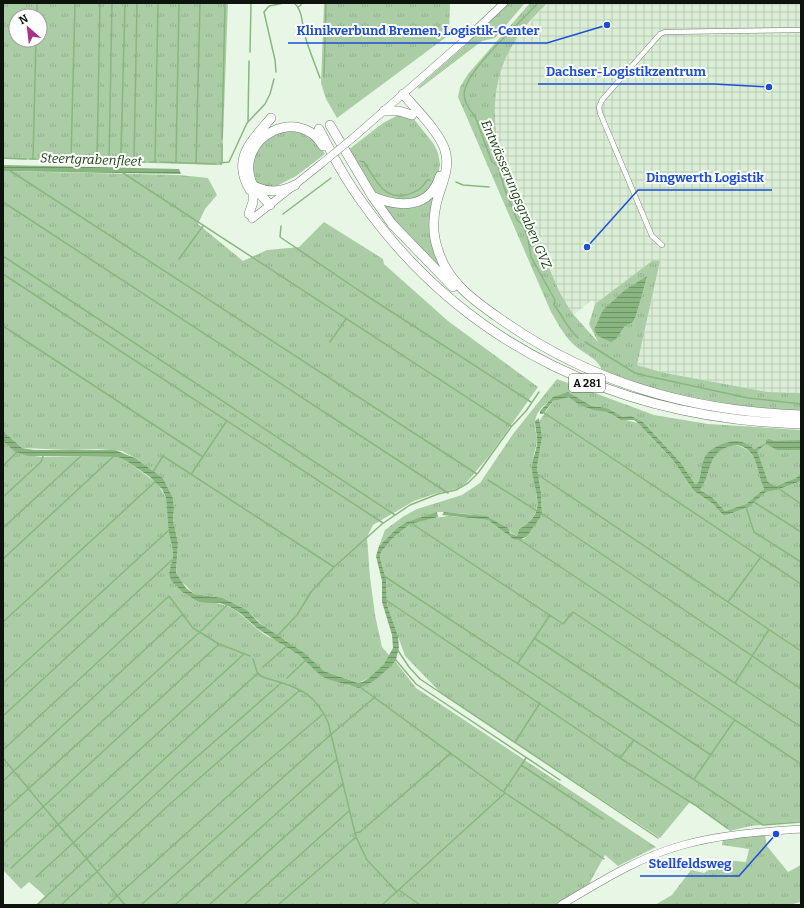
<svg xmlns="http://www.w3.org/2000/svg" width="804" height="908" font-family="Bitter,serif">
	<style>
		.industrial { fill: url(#industrial-grid) }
		.grass { fill: url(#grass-tufts); fill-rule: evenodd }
		.water { fill: url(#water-rules); fill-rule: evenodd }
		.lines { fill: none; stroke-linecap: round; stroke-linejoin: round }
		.stream { stroke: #89b680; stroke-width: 1.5 }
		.street-casing { stroke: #738071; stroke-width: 5.5 }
		.secondary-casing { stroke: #738071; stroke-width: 8 }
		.highway-casing { stroke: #738071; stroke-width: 10 }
		.street { stroke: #fff; stroke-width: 4.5 }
		.secondary { stroke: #fff; stroke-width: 7 }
		.highway { stroke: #fff; stroke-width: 9 }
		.secondary-bridge-casing { stroke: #738071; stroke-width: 8; stroke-linecap: butt }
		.secondary-bridge { stroke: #fff; stroke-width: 7 }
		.labels { text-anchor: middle; stroke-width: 4; stroke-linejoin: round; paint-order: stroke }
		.shield { fill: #fff; stroke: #565a56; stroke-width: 1 }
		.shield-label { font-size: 11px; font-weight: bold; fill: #0e130d }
		.water-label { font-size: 13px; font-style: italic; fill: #0e3d05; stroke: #fff }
		.leader { fill: none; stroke: #1d4ed8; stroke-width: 1.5 }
		.callout-dot { fill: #1d4ed8; stroke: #fff; stroke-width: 1.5 }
		.callout-label { font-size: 13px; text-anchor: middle; font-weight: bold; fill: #1d4ed8; stroke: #fff; stroke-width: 4; stroke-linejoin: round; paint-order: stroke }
	</style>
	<defs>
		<pattern id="industrial-grid" width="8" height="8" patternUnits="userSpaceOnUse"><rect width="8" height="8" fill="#daeed6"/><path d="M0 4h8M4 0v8" fill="none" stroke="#bacbb6"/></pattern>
		<pattern id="grass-tufts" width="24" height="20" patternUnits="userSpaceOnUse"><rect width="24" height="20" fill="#abcda5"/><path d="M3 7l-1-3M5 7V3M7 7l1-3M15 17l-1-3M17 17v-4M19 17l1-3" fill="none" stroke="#92af8d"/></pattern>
		<pattern id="water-rules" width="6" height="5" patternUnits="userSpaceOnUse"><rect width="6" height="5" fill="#89b680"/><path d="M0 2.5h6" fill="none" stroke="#6e9367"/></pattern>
	</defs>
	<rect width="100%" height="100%" fill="#e8f7e5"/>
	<path class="industrial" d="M547 3H801V393L768 392 665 373 637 365 660 261 653 260 595 304 592 300 572 316 555 288 498 157 490 102 501 59 525 28Z"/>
	<path class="grass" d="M3 3H228L222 165 3 159ZM16 16H40V40H16Z
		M324 3H450L449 35 337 118 326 99 321 83Z
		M509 3H525L495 38 482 41 419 89 418 87 462 48Z
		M530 3H547C537 14 525 25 517 38 492 74 491 115 500 156L560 293 572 313 598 342 589 324 595 304 653 260 660 261 637 365 665 373 768 392 801 393V411C733 408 667 394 603 372 597 356 584 355 572 343 563 334 557 322 551 312L458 97 460 87 468 74ZM646 276 636 316 633 322 624 327Z
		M400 114 413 118 433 143 438 153 440 164 438 177 432 188 411 202 378 195 369 185 348 150 383 123Z
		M280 130C303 132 313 132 325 154L296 176 271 189 257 184 252 173 256 149Z
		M3 171 179 175 208 178 217 195 205 209 198 224 243 261 267 250 299 247 324 222 383 259 384 264 448 321 538 387 489 456 466 483 456 489 434 494 414 501 373 525 367 537 370 577 375 615 382 647 389 655 388 660 371 677 358 683 324 671 285 640 281 644 300 656 327 679 340 681 350 686 374 681 395 661 416 688 656 847 618 866 605 855 589 884 555 905H36L45 896 29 882 21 889 3 870V441L15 452 40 457H118L128 462 158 484 166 498 173 556 169 573C173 578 176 586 181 591 191 601 219 601 231 608 247 616 259 636 277 640L247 610 223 598 194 594 176 576 178 543 173 520 174 508 173 498 163 478 135 458 122 451 98 449 70 450 22 448 3 431Z
		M440 182 433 210 446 276 396 224 378 200 407 207Z
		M557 379 654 415 708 424 801 430V474L796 478 776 486 768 482 755 449 743 442H728L720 446 712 451 702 468 698 483 695 484 681 463 643 422 631 417H623L607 408 592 406 568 392C555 398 537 405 535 422 534 428 537 434 537 440 536 450 531 460 533 470 535 497 547 512 519 529L517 536C510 533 506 527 499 523 480 513 465 514 444 512H437L396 529 379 546 385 530 404 516 417 509 462 495 480 483 513 434Z
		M564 397H571L578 404 607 412 617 418 638 423 672 459 694 491 713 504 724 516 749 507 766 492 777 490 801 481V821L750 826 730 831 690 802 660 838 442 694 405 656 387 605 386 579 380 558 381 552 393 538 410 524 426 519 449 516 488 520 513 539H524L542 515 541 493 537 467 542 438 538 426 540 420 553 401Z
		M736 445C760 451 756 471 764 489L746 504 725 511 712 497 700 490C714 471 705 449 736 445Z
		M765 835 767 846 788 872 801 865V902L788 905H655L672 895 691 870 704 873 724 860 746 862 749 849 722 845 723 839Z"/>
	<path class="water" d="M3 165 179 169 181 174 3 171Z
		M647 276 636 316 633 322 624 327 616 339 611 342 598 336 594 330 603 310 625 290Z
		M568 392 592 406 607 408 623 417 631 416 643 422 681 463 695 484 698 483C701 475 701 467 704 459 709 447 730 439 742 442 747 443 751 447 755 449L766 443V440L769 439 774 441 801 440V450H777L766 444 757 451 768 482 776 486 796 478 801 474V481L777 490 766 492 749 507 724 516 713 504 694 491 672 459 638 423 634 420H621L607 412 593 410 578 404 569 397 553 401 543 414H540V411L553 397ZM737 445C759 450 756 471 764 489L746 504 725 511 712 497 700 490C714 471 705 449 737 445Z
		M539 418 542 438 537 467 541 493 542 515 527 536 520 540 513 539 488 520 442 515 444 512 486 516 508 528 510 533 517 536 519 529C548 512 535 496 532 470 531 459 538 450 537 439 537 433 535 428 535 421Z
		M3 431 22 448 34 450H115L135 458 163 478 173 498 174 508 173 520 178 543 176 573 186 588 194 594 223 598 247 610 259 623 304 653 324 671 358 683 362 682 369 678 384 664 393 648 392 635 382 602V581L376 556 379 546 396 529 407 522 437 512 438 517 410 524 393 538 381 552 380 558 386 579 387 605 398 636 399 647 396 660 391 666 374 681 359 688 327 679 320 675 300 656 258 629 240 613 230 607 220 603 199 602 182 592 171 580 169 573 173 556 172 546 169 533 166 498 162 489 150 477 128 462 118 457 28 456 15 452 3 441Z"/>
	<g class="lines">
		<path class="stream" d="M294 3C303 10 302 26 305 36 309 50 315 64 320 78
			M538 3C521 22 471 66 465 89 462 98 468 109 475 116L492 162 498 166 504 187 517 220 522 224 528 238 531 257 555 300 554 305C563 316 567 328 578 338
			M298 7 301 5V3
			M37 16V3
			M250 52 251 3
			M276 72 275 60 264 12 269 6 284 3
			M324 77 326 3
			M248 122 249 61
			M222 139 225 3
			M222 144V163
			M121 153 125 3
			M3 158 26 159
			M30 159H36
			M33 159 36 40
			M40 160H91
			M71 160 75 3
			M94 160 122 161
			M97 160 100 3
			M109 161 112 3
			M125 161 145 162
			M134 161 137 3
			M360 161 364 162C370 171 375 181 382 188 395 202 419 195 427 180H430
			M150 162H157
			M155 162 158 3
			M160 162 216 164
			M176 162 179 3
			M196 163 200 3
			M220 163 229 162 247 123 265 104 270 94 274 79
			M9 170 477 474
			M123 173 511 426
			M456 182 463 185 489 187
			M3 202 448 493
			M283 214 331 178
			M281 226 280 237 364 294 531 402
			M3 256 395 515
			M179 259 203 226
			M3 274 383 523
			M3 326 203 457
			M330 342 346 319
			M585 342 635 373 647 376 748 398 801 404
			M543 412 801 584
			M3 466 17 452
			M153 472 163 456 334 567
			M192 473 226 422
			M537 474 801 651
			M488 480 537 511
			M778 488 801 504
			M3 497 41 462 43 456
			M754 502 801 532
			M746 507 754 532 801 562
			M541 513 801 689
			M411 523 563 624 573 612 801 764
			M3 528 81 456
			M520 540 801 727
			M3 559 114 456
			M384 576 763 825 801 822
			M386 600 620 758 695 805 727 828
			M728 602 760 558
			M3 622 156 481
			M278 635 297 615 311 592 334 567 382 524 410 505 438 494 456 490 468 483 478 473 511 427 526 411 539 392
			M534 638 711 755
			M397 649 409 667 420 679 658 838
			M253 659 257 672 261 676C266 679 271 679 276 681 304 689 316 697 328 722L356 837 367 860 397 892
			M395 659 416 684 560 780
			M518 663 550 615
			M263 667 287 646
			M287 678 306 660
			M3 683 169 530
			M735 683 768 631
			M360 687 505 793 604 859
			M3 716 172 560
			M515 742 540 703
			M3 750 169 596 193 628 219 644 250 656
			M3 758 125 905
			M620 758 634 740
			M521 765 603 819
			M694 779 734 721
			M3 781 182 615
			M504 791 526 758
			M3 812 203 629 227 605
			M355 833 360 832 451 753
			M3 844 219 644
			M11 868 244 654
			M36 877 258 673
			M399 890 420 905
			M37 905 174 777 281 683
			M61 905 170 804 300 690
			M107 905 249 777 323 714
			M141 905 328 737 375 697
			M175 905 336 760
			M209 905 343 784
			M244 905 349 811
			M278 905 356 837
			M382 905 505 793"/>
		<g class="street-casing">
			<path id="street" d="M662 245 652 236 600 113 599 107 602 100 660 34 665 32 801 30"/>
		</g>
		<g class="secondary-casing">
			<path id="secondary" d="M354 137 467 38 504 3
				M252 219 321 164
				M561 905C600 882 639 857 683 845 722 834 761 832 801 829"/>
		</g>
		<g class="highway-casing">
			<path id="highway" d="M403 94C416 109 439 132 445 150 451 170 440 186 436 205 433 219 433 236 438 250 447 281 473 300 499 318 591 383 689 411 801 415
				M384 111H399L412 115
				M330 125 372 196 392 224 453 287
				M319 129C332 154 345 179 362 202 466 349 624 419 801 424
				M256 187C269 193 282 192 295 185
				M250 190C231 158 252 141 271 118
				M372 196C399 208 430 209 440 176
				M270 205C264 198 255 190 251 181 236 136 300 105 323 146
				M249 214 253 202V194"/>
		</g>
		<use href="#street" class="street"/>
		<use href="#secondary" class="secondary"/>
		<use href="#highway" class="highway"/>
		<g class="secondary-bridge-casing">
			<path id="secondary-bridge" d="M321 164 354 137"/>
		</g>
		<use href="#secondary-bridge" class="secondary-bridge"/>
	</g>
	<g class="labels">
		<rect class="shield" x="569" y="374" width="36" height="18" rx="3"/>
		<g class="shield-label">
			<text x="587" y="387">A 281</text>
		</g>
		<g class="water-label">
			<text transform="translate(91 159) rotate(2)" y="5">Steertgrabenfleet</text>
			<text transform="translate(517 194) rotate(67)" y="5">Entwässerungsgraben GVZ</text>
		</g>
	</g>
	<path class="leader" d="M607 25L547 43H288M769 87L714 84H538M587 247L638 190H772M776 834L739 876H640"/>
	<g class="callout-dot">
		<circle cx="607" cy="25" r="4"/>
		<circle cx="769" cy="87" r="4"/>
		<circle cx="587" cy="247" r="4"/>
		<circle cx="776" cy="834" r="4"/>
	</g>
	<g class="callout-label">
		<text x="418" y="35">Klinikverbund Bremen, Logistik-Center</text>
		<text x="626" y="76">Dachser-Logistikzentrum</text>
		<text x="705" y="182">Dingwerth Logistik</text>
		<text x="690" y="868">Stellfeldsweg</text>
	</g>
	<rect width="804" height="908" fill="none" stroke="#0e130d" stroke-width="8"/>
	<g transform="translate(28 28) rotate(332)"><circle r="19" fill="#ffffff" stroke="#9fa19e"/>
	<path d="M0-3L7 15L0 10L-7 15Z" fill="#aa3287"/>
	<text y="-6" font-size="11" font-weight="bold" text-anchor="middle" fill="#0e130d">N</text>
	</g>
</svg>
